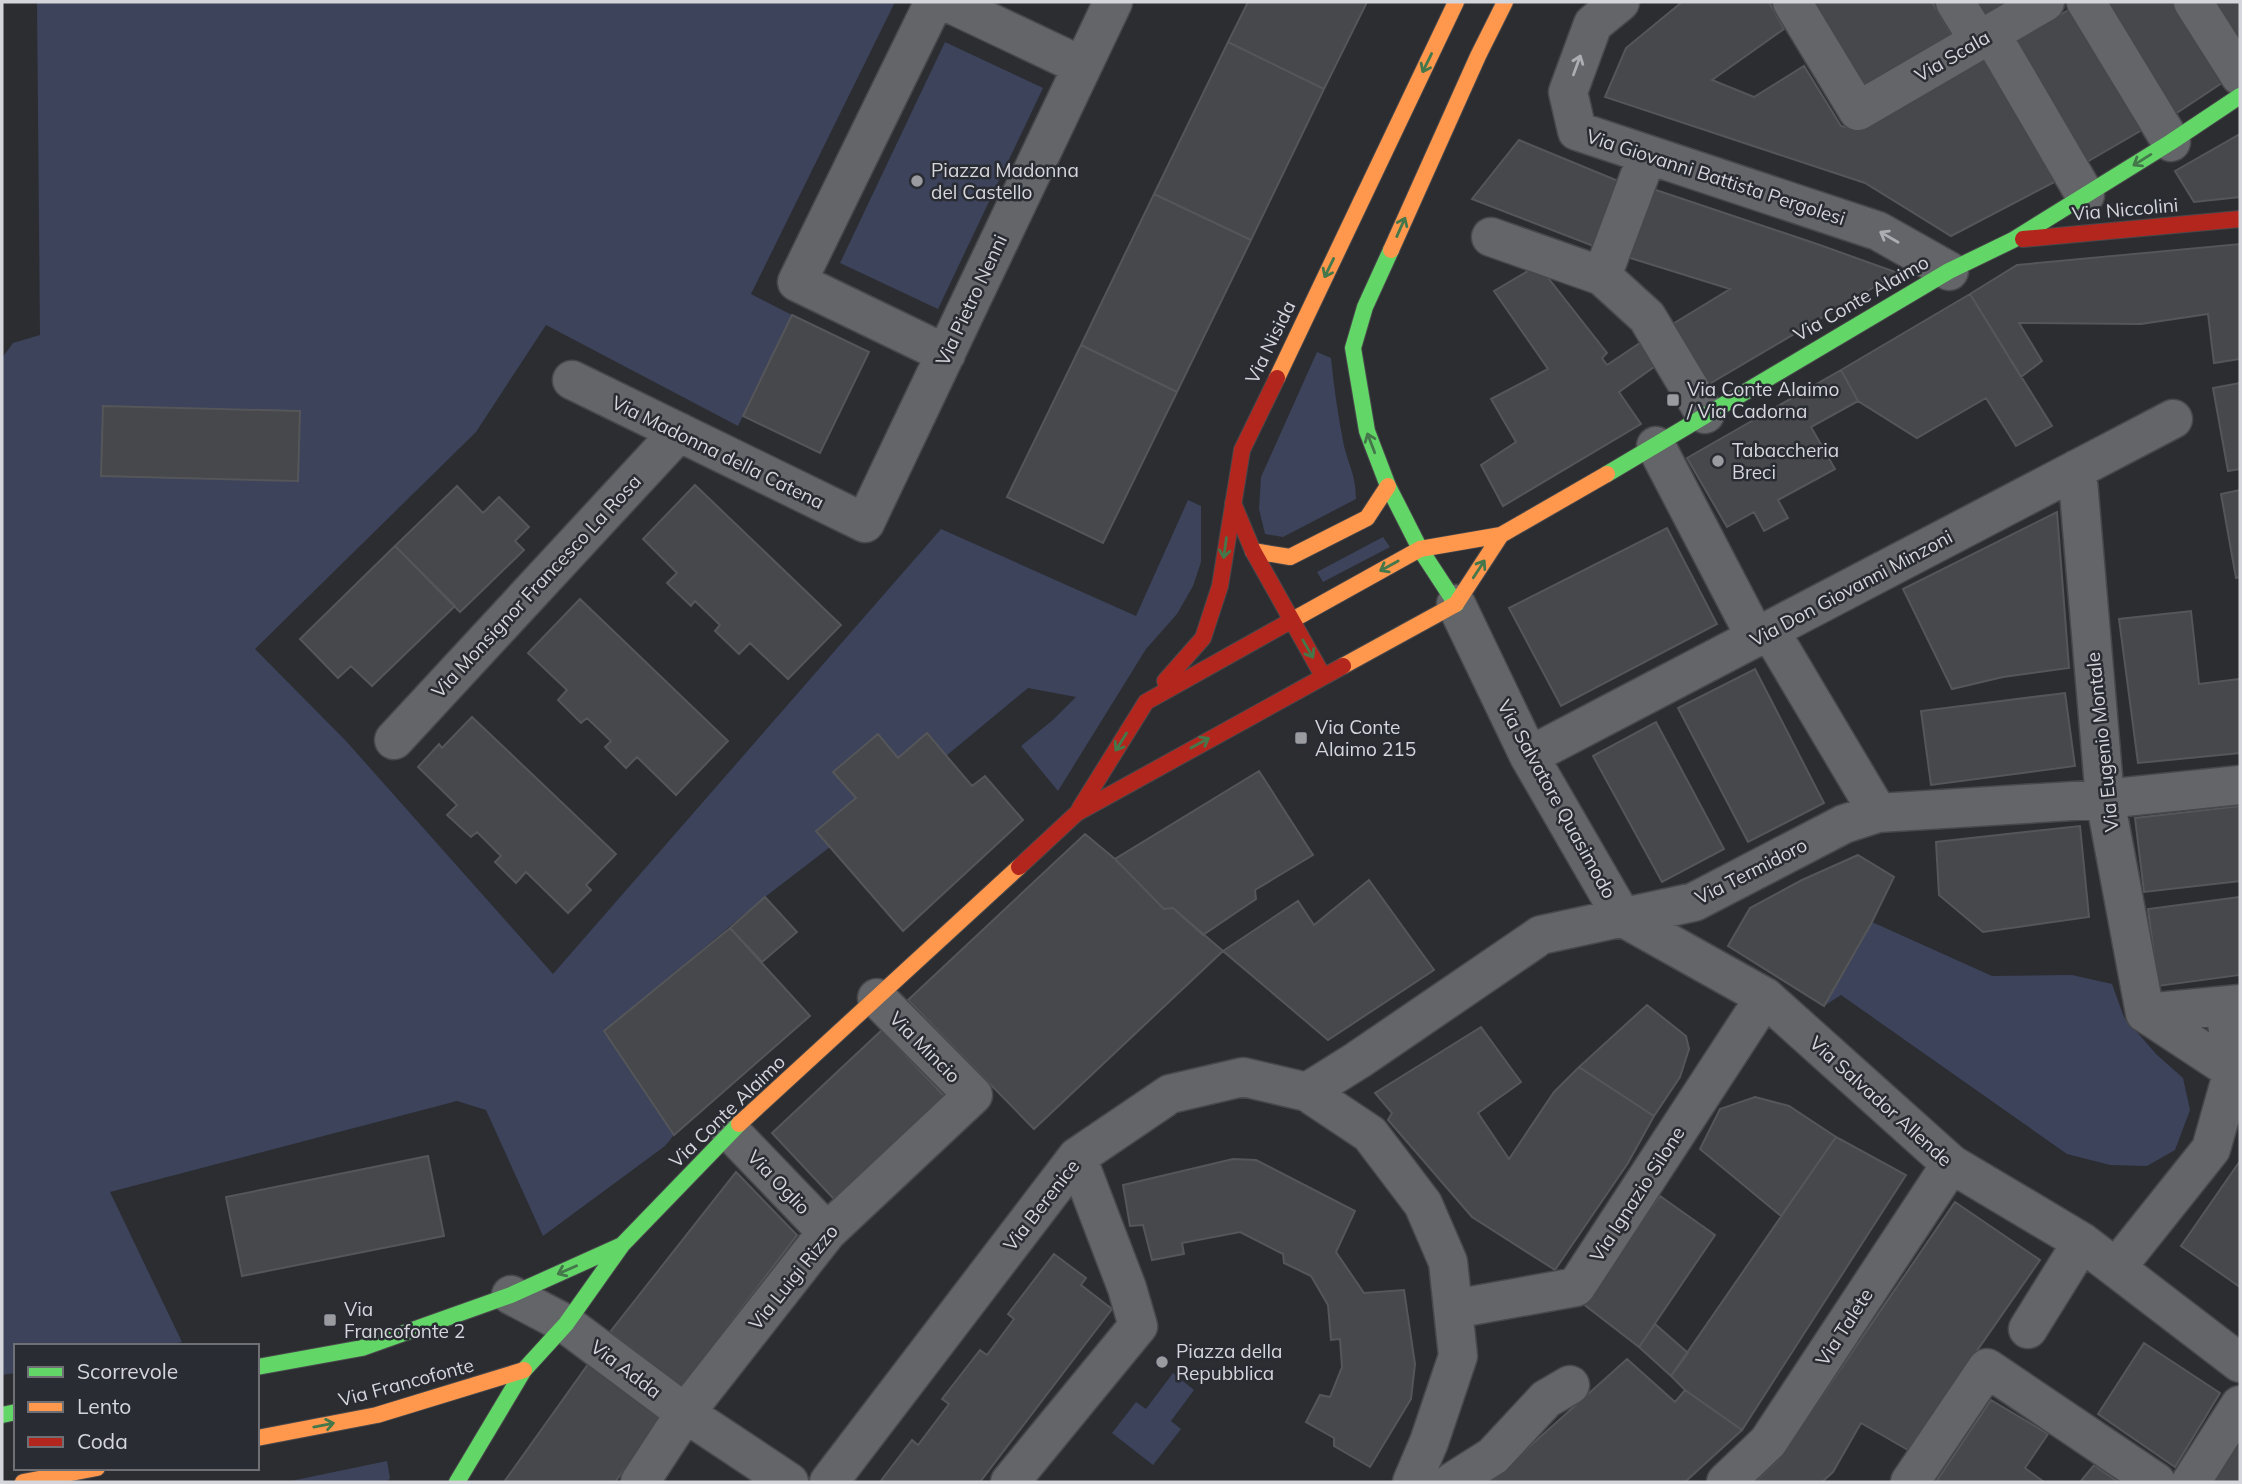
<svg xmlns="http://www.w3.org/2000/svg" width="2242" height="1484" font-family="Mulish,sans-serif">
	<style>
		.green { fill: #3c435b }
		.building { fill: #46484b; stroke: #555659; stroke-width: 2 }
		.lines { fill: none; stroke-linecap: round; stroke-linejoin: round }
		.street-casing { stroke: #48484b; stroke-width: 41 }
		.fast-casing { stroke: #48484b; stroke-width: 18 }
		.slow-casing { stroke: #48484b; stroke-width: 18 }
		.jam-casing { stroke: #48484b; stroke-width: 18 }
		.street { stroke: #646568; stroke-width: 38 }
		.fast { stroke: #63d668; stroke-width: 16 }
		.slow { stroke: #ff974d; stroke-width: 16 }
		.jam { stroke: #b3261e; stroke-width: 16 }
		.oneway { stroke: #44784b }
		.oneway2 { stroke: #adaeb3 }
		.poi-dot { fill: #9a9ba0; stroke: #2a2c33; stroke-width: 2.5 }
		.labels { text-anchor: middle; stroke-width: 5; stroke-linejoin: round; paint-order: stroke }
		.street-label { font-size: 19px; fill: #d5d6db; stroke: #2a2c33 }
		.poi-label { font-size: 19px; fill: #d5d6db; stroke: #2a2c33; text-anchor: start }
	</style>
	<rect width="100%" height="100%" fill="#2c2d31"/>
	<path class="green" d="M37 2H895L751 294 792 315 738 426 546 325 476 432 255 649 346 741 553 974 941 529 1136 616 1188 500 1201 506V562L1193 586 1177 614 1146 649 1058 791 1021 746 1054 719 1076 697 1028 688 946 756 898 758 878 734 834 773 856 798 817 831 830 847 765 897 605 1031 674 1135 665 1146 543 1236 486 1110 457 1101 110 1192 182 1342 163 1346H16V1373L2 1375V358L13 343 40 335Z
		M945 42 1043 88 938 309 840 263Z
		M1317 352 1331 358C1334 388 1338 416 1344 446 1349 466 1356 476 1356 499L1283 537 1265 534 1259 509 1261 477Z
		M1383 537 1390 547 1323 582 1317 572Z
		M1872 922 1992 976 2072 975 2112 984 2124 1017 2156 1054 2183 1078 2190 1110 2175 1150 2147 1166 2110 1165 2067 1154 1841 995 1824 1006Z
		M1173 1373 1194 1390 1171 1421 1181 1429 1153 1465 1112 1433 1136 1402 1146 1409Z
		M387 1461 390 1478 387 1482H286Z"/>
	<path class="building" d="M1248 2H1367L1324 89 1228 42Z
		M1682 2H1769L1784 29 1712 80 1754 97 1804 66 1841 126 1861 130 1994 52 2064 177 1951 236 1865 183 1605 97 1626 48Z
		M1812 2H1932L1952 35 1861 87Z
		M1977 2H2007L1985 15Z
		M2095 2H2184L2231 77 2169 118Z
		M2202 2H2240V68Z
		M2077 5 2149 126 2080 166 2009 45Z
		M1228 42 1324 89 1251 240 1154 194Z
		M2240 134V197L2194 202 2175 171Z
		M1519 140 1628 185 1601 249 1472 199Z
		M1647 187 1817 244 1898 273 1704 387 1671 325 1730 289 1624 256Z
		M1154 194 1251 240 1177 392 1081 345Z
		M2240 244V359L2214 363 2208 314 2141 324 2019 323 2042 361 2021 377 1970 294 2017 265Z
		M1538 265 1607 353 1602 358 1607 365 1646 339 1661 362 1619 392 1641 424 1503 506 1481 465 1516 442 1491 399 1548 369 1494 291Z
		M1970 294 2052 426 2016 446 1986 398 1917 438 1858 401 1841 370Z
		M792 315 869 352 820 453 743 416Z
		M1081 345 1177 392 1103 543 1007 497Z
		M1841 370 1858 401 1811 427 1835 469 1778 500 1788 518 1764 531 1754 512 1727 527 1687 458Z
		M2240 383V469L2228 471 2213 388Z
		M103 406 300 411 298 481 101 476Z
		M695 485 841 625 788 679 750 643 739 654 715 631 720 625 695 601 691 606 667 583 677 573 643 539Z
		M457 486 483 513 499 497 529 527 515 541 524 550 460 612 395 546Z
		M2240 490V577L2236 578 2221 494Z
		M2057 512 2069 668 2003 677 1952 689 1903 589Z
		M1667 528 1717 624 1561 706 1509 608Z
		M395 546 455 606 372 686 351 666 338 678 300 639Z
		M580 599 728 741 676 795 637 757 626 768 605 747 611 741 587 718 581 723 558 700 567 690 528 653Z
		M2191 611 2199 684 2240 679V753L2138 763 2119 619Z
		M1755 669 1824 803 1748 842 1678 708Z
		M2065 693 2075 766 1931 785 1921 711Z
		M472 717 616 854 586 885 591 890 568 913 526 872 516 883 495 862 501 856 477 832 471 837 447 815 457 805 418 767 439 744 442 748Z
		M1656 722 1724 849 1662 882 1593 756Z
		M927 733 972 786 985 776 1023 820 903 931 816 831 856 798 833 772 878 734 898 758Z
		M1259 771 1313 855 1255 890 1256 899 1203 935 1173 908 1164 909 1115 859Z
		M2240 806V881L2144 892 2135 818Z
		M2080 826 2089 917 1983 932 1939 895 1936 842Z
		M1085 834 1115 859 1164 909 1173 908 1223 951 1034 1129 908 1000Z
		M1858 855 1894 877 1872 922 1824 1006 1728 946 1750 908 1802 880Z
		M1369 880 1434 970 1328 1040 1223 951 1298 901 1314 925Z
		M765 897 797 932 762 962 730 928Z
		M2240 897V975L2158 986 2148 909Z
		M730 928 810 1016 674 1135 604 1031Z
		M1647 1005 1686 1036 1689 1049 1680 1077 1654 1116 1579 1067Z
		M1481 1027 1521 1082 1478 1113 1509 1159 1554 1092 1579 1067 1654 1116 1628 1163 1555 1270 1472 1217 1388 1120 1392 1113 1375 1093Z
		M882 1030 944 1096 834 1199 772 1133Z
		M1755 1097 1789 1106 1836 1137 1781 1216 1700 1149 1720 1109Z
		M1836 1137 1906 1175 1742 1430 1685 1390 1671 1376Z
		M428 1156 444 1236 242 1276 226 1197Z
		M1233 1159 1256 1160 1355 1211 1336 1252 1364 1293 1404 1290 1415 1364 1411 1399 1370 1467 1334 1446V1438L1306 1422 1320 1395 1330 1397 1342 1367 1340 1339 1331 1340 1328 1305 1311 1276 1284 1263 1283 1254 1240 1232 1182 1243 1184 1254 1152 1260 1143 1225 1130 1226 1123 1185Z
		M2240 1161V1287L2181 1246Z
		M736 1172 797 1235 682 1387 610 1332Z
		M1660 1196 1715 1235 1639 1347 1582 1303Z
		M1955 1202 2040 1260 1908 1450 1861 1423 1833 1472 1822 1482H1755L1778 1460Z
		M1054 1254 1086 1278 1081 1285 1112 1309 980 1482H880L912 1440 918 1445 949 1404 942 1399 980 1350 987 1355 1014 1319 1008 1314Z
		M1655 1324 1688 1353 1671 1376 1639 1347Z
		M2144 1343 2220 1393 2175 1467 2098 1414Z
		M1627 1359 1675 1402 1685 1390 1742 1430 1685 1482H1490Z
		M589 1363 664 1416 615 1482H504Z
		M1991 1400 2048 1434 2025 1468 2044 1482H1936Z
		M2240 1441V1482H2213Z
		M2094 1465 2118 1482H2080Z"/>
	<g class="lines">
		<g class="street-casing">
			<path id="street" d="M934 2 797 282 946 354
				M947 2 1082 66
				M1620 2 1593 24 1568 92 1577 131 1878 231 1949 271
				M1792 2 1858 111 2045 2
				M1955 2 1979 41
				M2086 2 2171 142
				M2193 2 2240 76
				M1991 34 2085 195
				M1491 237 1602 276 1647 317 1705 414
				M1602 276 1647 156
				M572 380 865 523 1113 2
				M1656 446 1756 638
				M2077 469 2105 799 2145 1013
				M1456 604 1529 756 1622 917 1765 997 1951 1164 2082 1242 2240 1363
				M1770 631 1878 813
				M394 740 679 432
				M1529 756 2173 419
				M2145 1013 2233 1071
				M2145 1013 2240 1004
				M1307 1092 1358 1060 1541 935 1694 902 1844 824 1878 813 2105 799 2240 785
				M731 1132 827 1232
				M2116 1268 2211 1149 2233 1071 2225 1006
				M511 1295 566 1324 685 1413 789 1482
				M1454 1309 1576 1287 1765 997
				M2028 1329 2082 1242
				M640 1482 685 1413 827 1232 973 1095 877 998
				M829 1482 1077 1157 1170 1094 1243 1077 1307 1092 1370 1134 1423 1204 1448 1262 1458 1356 1429 1442 1412 1482
				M1010 1482 1138 1326 1127 1288 1077 1157
				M1452 1482 1493 1456 1546 1399 1570 1385
				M1726 1482 1768 1442 1951 1164
				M1910 1482 1987 1368 2156 1482
				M2191 1482 2240 1405"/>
		</g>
		<g class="fast-casing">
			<path id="fast" d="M1391 250 1365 307 1353 348 1367 431 1388 486 1420 549 1456 604
				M1607 474 1949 271 2013 240 2171 142 2240 96
				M257 1367 362 1348 511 1295 622 1245
				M2 1415 16 1412
				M457 1482 524 1370 566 1324 622 1245 739 1124"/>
		</g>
		<g class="slow-casing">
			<path id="slow" d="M1391 250 1478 56 1505 2
				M1277 378 1456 2
				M1253 551 1290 557 1367 518 1388 486
				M1287 623 1420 549 1501 535 1607 474
				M1343 666 1456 604 1501 535
				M739 1124 1019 867
				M257 1438 377 1415 524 1370
				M23 1482 97 1468"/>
		</g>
		<g class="jam-casing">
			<path id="jam" d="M2023 239 2240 219
				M1233 503 1253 551 1323 676
				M1165 681 1203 638 1220 586 1242 450 1277 378
				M1080 808 1146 702 1287 623
				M1019 867 1077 813 1343 666"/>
		</g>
		<use href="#street" class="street"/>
		<use href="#fast" class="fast"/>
		<use href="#slow" class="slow"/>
		<use href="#jam" class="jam"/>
	</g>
	<defs><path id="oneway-shaft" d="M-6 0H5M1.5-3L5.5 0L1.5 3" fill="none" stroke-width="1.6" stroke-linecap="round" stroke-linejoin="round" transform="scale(1.75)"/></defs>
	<g class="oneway">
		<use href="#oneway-shaft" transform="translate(1427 63) rotate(116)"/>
		<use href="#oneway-shaft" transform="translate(2142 160) rotate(148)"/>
		<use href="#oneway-shaft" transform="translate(1401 227) rotate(-66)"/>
		<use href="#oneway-shaft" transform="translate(1329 268) rotate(116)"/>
		<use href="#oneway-shaft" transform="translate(1371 443) rotate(-111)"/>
		<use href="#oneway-shaft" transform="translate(1225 548) rotate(98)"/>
		<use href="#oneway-shaft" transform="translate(1389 566) rotate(151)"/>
		<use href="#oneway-shaft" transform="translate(1479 569) rotate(-57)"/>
		<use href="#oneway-shaft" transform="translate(1308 649) rotate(60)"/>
		<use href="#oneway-shaft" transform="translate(1121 742) rotate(122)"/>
		<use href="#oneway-shaft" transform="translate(1200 743) rotate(-29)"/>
		<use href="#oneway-shaft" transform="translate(567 1270) rotate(156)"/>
		<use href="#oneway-shaft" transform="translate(324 1425) rotate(-11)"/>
	</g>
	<g class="oneway2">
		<use href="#oneway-shaft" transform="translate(1577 65) rotate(-70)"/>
		<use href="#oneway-shaft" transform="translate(1889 237) rotate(-150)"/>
	</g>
	<g class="poi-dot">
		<circle cx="917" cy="181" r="7"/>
		<rect x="1666" y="393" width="14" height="14" rx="3.5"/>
		<circle cx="1718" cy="461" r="7"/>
		<rect x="1294" y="731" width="14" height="14" rx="3.5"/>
		<rect x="323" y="1313" width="14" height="14" rx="3.5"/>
		<circle cx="1162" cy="1362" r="7"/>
	</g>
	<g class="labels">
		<g class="street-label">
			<text transform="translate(1952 56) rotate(-30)" y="7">Via Scala</text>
			<text transform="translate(1716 177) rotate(18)" y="7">Via Giovanni Battista Pergolesi</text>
			<text transform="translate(2125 209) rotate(-5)" y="7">Via Niccolini</text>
			<text transform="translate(1861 298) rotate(-30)" y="7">Via Conte Alaimo</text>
			<text transform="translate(971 300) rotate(-65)" y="7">Via Pietro Nenni</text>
			<text transform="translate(1270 342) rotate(-64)" y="7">Via Nisida</text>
			<text transform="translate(718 452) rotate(26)" y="7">Via Madonna della Catena</text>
			<text transform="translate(536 586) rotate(-47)" y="7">Via Monsignor Francesco La Rosa</text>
			<text transform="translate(1851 588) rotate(-28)" y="7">Via Don Giovanni Minzoni</text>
			<text transform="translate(2102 742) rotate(-96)" y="7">Via Eugenio Montale</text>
			<text transform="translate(1557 799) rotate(61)" y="7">Via Salvatore Quasimodo</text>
			<text transform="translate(1751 871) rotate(-27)" y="7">Via Termidoro</text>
			<text transform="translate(925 1047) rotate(45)" y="7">Via Mincio</text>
			<text transform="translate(1881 1101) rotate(42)" y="7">Via Salvador Allende</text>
			<text transform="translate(727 1111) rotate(-44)" y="7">Via Conte Alaimo</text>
			<text transform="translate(779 1182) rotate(46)" y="7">Via Oglio</text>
			<text transform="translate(1637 1194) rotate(-57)" y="7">Via Ignazio Silone</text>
			<text transform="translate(1041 1205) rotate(-52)" y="7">Via Berenice</text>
			<text transform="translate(793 1277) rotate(-51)" y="7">Via Luigi Rizzo</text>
			<text transform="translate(1844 1327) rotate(-57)" y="7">Via Talete</text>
			<text transform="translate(626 1369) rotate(37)" y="7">Via Adda</text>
			<text transform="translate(406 1382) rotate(-15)" y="7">Via Francofonte</text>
		</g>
		<g class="poi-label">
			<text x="931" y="177">Piazza Madonna<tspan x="931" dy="22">del Castello</tspan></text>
			<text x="1687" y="396">Via Conte Alaimo<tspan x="1687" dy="22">/ Via Cadorna</tspan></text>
			<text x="1732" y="457">Tabaccheria<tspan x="1732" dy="22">Breci</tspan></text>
			<text x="1315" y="734">Via Conte<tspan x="1315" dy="22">Alaimo 215</tspan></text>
			<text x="344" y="1316">Via<tspan x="344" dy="22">Francofonte 2</tspan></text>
			<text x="1176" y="1358">Piazza della<tspan x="1176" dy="22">Repubblica</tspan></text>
		</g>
	</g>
	<rect width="2242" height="1484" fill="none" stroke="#d5d6db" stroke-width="7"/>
	<rect x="14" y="1344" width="245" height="126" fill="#2a2c33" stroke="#6e7076" stroke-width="2"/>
	<rect x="28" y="1367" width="35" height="10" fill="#63d668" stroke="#6e7076" stroke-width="2"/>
	<text x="77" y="1379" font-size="21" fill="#d5d6db">Scorrevole</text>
	<rect x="28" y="1402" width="35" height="10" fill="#ff974d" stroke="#6e7076" stroke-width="2"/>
	<text x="77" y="1414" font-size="21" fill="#d5d6db">Lento</text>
	<rect x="28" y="1437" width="35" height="10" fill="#b3261e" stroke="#6e7076" stroke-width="2"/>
	<text x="77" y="1449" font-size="21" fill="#d5d6db">Coda</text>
</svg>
